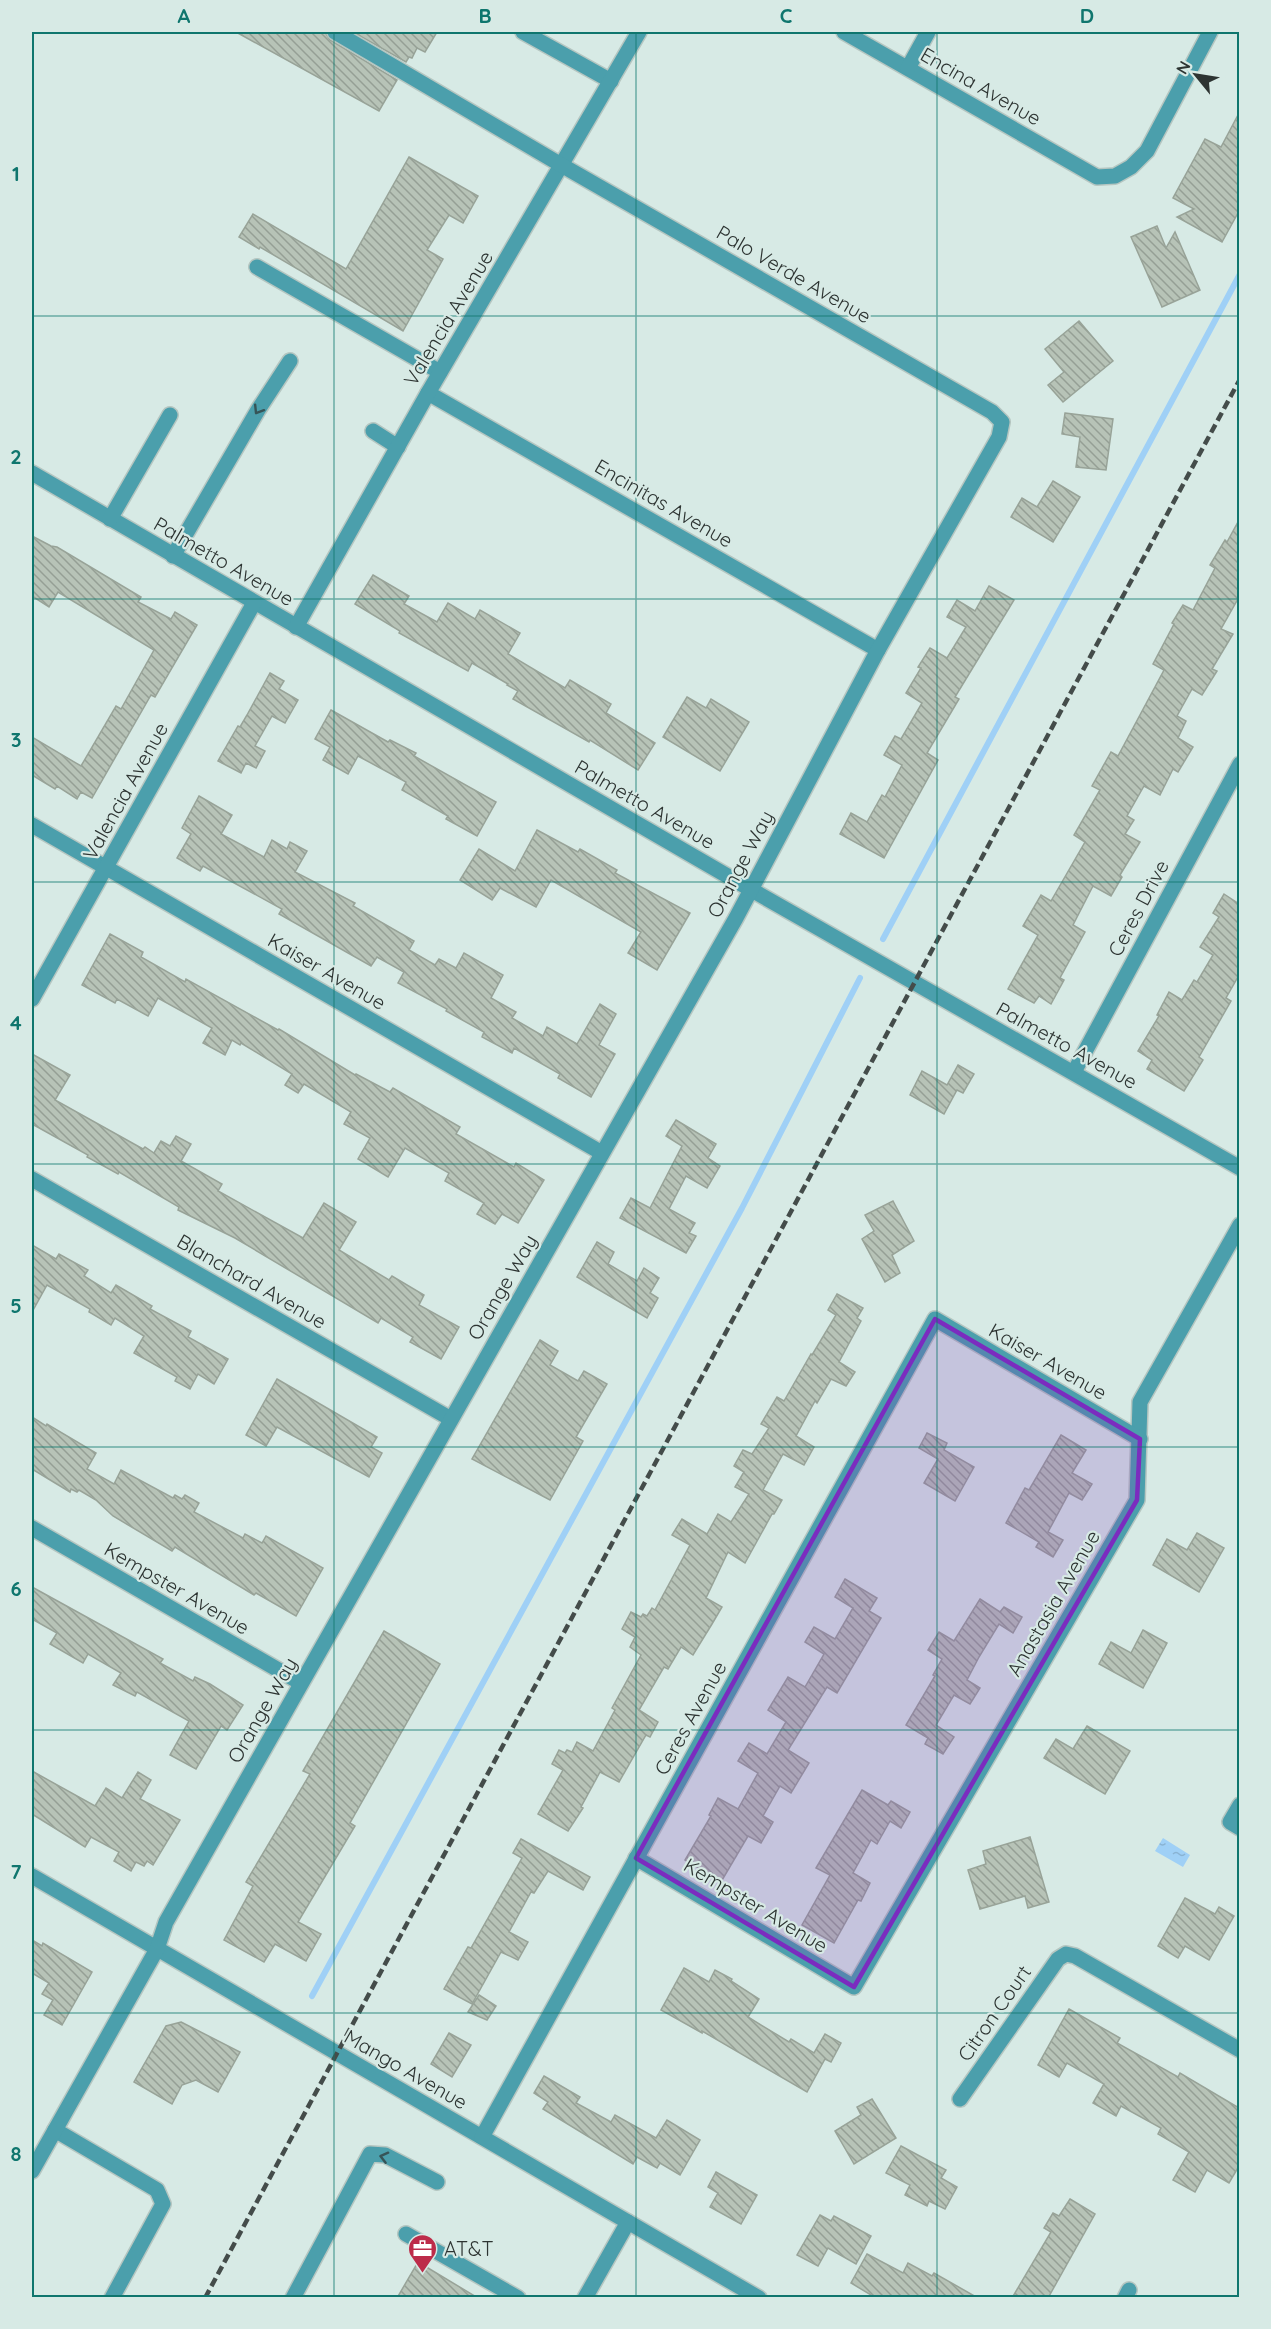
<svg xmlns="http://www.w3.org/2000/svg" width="1271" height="2329" font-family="Quicksand,sans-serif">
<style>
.water{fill:url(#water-ripples)}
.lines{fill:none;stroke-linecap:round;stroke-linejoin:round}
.stream{stroke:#9fd0f6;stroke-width:6}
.building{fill:url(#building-back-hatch);stroke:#98a398;stroke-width:1.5}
.minor-casing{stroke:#b5c6c1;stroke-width:18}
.minor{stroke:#4b9fac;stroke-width:15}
.rail{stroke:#444c4a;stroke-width:4.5;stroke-dasharray:9 4.5;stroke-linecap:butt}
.oneway{stroke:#365457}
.marked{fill:#7b2cbf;fill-opacity:0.2;stroke:#7b2cbf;stroke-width:4.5;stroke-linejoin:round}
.grid{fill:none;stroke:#0f766e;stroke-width:1.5;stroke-opacity:0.55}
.labels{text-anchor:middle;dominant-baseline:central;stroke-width:4.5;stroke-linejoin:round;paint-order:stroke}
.street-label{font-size:20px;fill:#2d3432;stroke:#d7eae5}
.poi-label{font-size:20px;fill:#2d3432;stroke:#d7eae5;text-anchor:start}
.neatline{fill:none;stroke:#0f766e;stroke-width:2}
.grid-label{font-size:20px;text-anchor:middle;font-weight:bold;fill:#0f766e}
</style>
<defs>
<pattern id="water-ripples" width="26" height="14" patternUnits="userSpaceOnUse" patternTransform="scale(1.5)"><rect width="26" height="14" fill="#9fd0f6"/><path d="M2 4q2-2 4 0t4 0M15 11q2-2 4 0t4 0" fill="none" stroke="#89b3d3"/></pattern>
<pattern id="building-back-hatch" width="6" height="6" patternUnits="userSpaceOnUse" patternTransform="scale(1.5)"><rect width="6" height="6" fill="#b7c3b7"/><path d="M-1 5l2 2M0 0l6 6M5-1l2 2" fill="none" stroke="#959f95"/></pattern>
</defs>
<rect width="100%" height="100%" fill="#d7eae5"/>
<polygon class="water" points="1163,1838 1190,1855 1183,1867 1155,1851"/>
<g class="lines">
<g class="stream">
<polyline points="883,939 1240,274"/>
<polyline points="312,1996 742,1208 860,978"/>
</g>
</g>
<g class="building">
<polygon points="236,32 325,32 330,40 397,80 379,111"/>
<polygon points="353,32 437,32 425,52 417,48 412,58 409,57 406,62"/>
<polygon points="1239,113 1239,211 1222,242 1177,217 1194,209 1173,198 1205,139 1221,147"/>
<polygon points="409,157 478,196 463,223 449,215 427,250 443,259 403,331 260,247 259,249 239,237 253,214 346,269"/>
<polygon points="1157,226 1166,248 1175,232 1200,290 1162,307 1131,237"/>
<polygon points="1079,321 1113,361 1063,402 1048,385 1064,372 1045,349"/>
<polygon points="1065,413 1113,419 1106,470 1076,467 1080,437 1062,434"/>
<polygon points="1053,481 1080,497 1053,542 1011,517 1022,498 1037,507"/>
<polygon points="1239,520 1239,597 1221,629 1233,634 1212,669 1217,671 1202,695 1192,689 1177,716 1186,721 1178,738 1193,747 1178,772 1173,769 1160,795 1144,786 1127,816 1134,820 1125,834 1140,842 1120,875 1122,877 1111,896 1093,886 1073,925 1085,932 1060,978 1064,980 1051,1004 1039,996 1034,1003 1008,989 1038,935 1023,926 1041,895 1051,901 1085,842 1074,835 1100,790 1092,786 1111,752 1118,756 1164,670 1153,664 1174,624 1172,623 1183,605 1193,610 1215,568 1210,565 1225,540 1227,542"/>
<polygon points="32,536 51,546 57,547 141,597 138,602 171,619 175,612 197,625 155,697 151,695 92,798 81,792 77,799 57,786 55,789 32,775 32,737 81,766 116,706 121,709 154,650 58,592 49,607 32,596"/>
<polygon points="373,575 409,596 404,604 437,622 448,603 475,619 480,610 520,633 508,654 565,688 570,680 611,704 606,713 655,743 638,770 590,740 589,742 513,699 518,691 507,685 508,684 472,663 468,671 399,633 400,631 355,604"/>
<polygon points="989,586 1014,600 955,697 959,699 927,753 938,760 884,858 840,834 851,813 867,822 882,795 885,797 902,765 884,755 895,736 901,739 922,703 906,693 921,668 918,667 930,648 947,658 966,627 947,617 957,600 975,611"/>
<polygon points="270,673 284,681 279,689 298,700 285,723 272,716 255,746 265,751 256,768 246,763 241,773 218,761 238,726 240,727 247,715"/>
<polygon points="687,697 706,708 711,699 749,722 720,771 663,737"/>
<polygon points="331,710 388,742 390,740 416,753 414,756 496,802 477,836 446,819 448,816 402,790 406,782 358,756 348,774 323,760 330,747 315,739"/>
<polygon points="199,796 232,815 221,834 264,857 272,840 287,849 290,842 307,851 295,872 355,903 353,906 414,941 409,950 435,965 439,959 456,968 464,953 503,975 491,998 516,1012 512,1018 543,1036 547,1027 577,1044 600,1004 616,1014 599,1045 615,1054 591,1097 558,1078 560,1074 514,1048 512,1053 482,1037 484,1032 446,1011 447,1009 398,983 404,972 377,957 371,966 279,914 282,909 203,866 200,871 177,858 191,834 182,828"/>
<polygon points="537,830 578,852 580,849 617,870 615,873 690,913 657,970 628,953 641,932 551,880 536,907 500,888 492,900 460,880 479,849 515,871"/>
<polygon points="1224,894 1239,904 1239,975 1226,998 1231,1001 1199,1057 1203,1060 1184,1091 1147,1069 1152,1060 1138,1051 1159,1016 1157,1015 1169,992 1182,1000 1194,980 1197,982 1213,955 1200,947 1219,917 1213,913"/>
<polygon points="110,934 143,952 141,957 185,982 186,979 278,1030 279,1029 355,1075 356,1074 390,1092 393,1088 460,1127 456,1134 514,1167 516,1163 544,1180 518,1223 502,1214 495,1224 477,1214 484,1203 445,1181 449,1173 405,1148 388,1177 358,1159 370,1138 344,1124 351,1112 304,1084 298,1093 285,1085 292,1074 241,1043 240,1045 232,1040 225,1055 203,1043 212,1028 158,998 148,1016 117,999 115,1003 82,985"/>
<polygon points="32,1054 70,1075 55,1100 143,1149 145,1147 154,1153 161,1141 170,1146 176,1136 191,1144 181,1161 222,1184 218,1191 303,1238 324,1203 356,1222 339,1250 389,1280 392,1276 424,1295 419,1305 459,1327 441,1359 410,1342 413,1337 381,1318 378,1323 235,1238 178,1210 179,1207 119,1172 118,1174 87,1157 88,1155 32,1124"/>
<polygon points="958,1065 974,1074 963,1093 957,1090 944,1114 910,1095 922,1071 947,1085"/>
<polygon points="676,1120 716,1144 708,1158 720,1166 707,1188 686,1176 669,1209 695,1223 689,1233 696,1236 686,1253 620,1218 631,1198 650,1208 682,1146 666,1136"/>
<polygon points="893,1201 914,1241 892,1255 900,1273 885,1282 862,1239 874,1231 865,1215"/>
<polygon points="597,1242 614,1252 608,1264 637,1281 644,1268 659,1278 650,1293 658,1298 647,1318 577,1277"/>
<polygon points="32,1245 56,1259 59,1254 88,1270 84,1276 111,1293 116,1285 152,1306 150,1309 191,1331 188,1337 228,1359 214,1384 198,1374 190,1389 175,1381 177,1377 134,1353 144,1336 115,1318 111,1325 89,1312 90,1309 47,1285 32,1312"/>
<polygon points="837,1294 863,1308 857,1318 861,1321 839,1362 855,1372 846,1386 831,1379 817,1403 815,1401 796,1436 814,1447 804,1465 783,1454 763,1490 782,1500 774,1514 772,1514 745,1563 728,1552 706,1598 722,1607 712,1624 693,1655 681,1647 668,1669 664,1667 639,1710 658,1722 650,1737 646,1735 619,1782 600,1772 581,1807 583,1808 568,1831 538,1814 563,1770 552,1764 559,1750 565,1753 567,1750 572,1752 577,1742 593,1751 615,1710 612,1708 641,1655 630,1647 635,1637 622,1629 631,1612 641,1617 643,1614 647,1616 652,1608 655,1610 690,1545 672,1535 682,1519 707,1534 718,1514 731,1522 749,1494 735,1487 744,1472 734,1466 743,1450 752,1454 769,1428 761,1424 777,1397 784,1401 811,1354 812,1355 836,1315 828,1310"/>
<polygon points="540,1340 558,1351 550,1365 578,1381 584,1371 607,1384 576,1437 583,1441 550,1500 472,1459"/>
<polygon points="277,1379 377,1437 371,1447 382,1453 369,1477 277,1427 266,1446 246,1435"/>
<polygon points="32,1417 46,1426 47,1424 96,1453 87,1469 114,1484 121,1470 173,1498 175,1495 182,1499 185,1495 199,1503 194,1512 243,1538 245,1534 262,1543 266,1536 323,1568 296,1616 256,1593 254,1595 175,1547 172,1551 113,1516 96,1500 79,1490 77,1492 71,1489 70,1492 32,1469"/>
<polygon points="927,1433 947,1443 944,1450 974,1467 955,1501 924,1483 938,1459 919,1448"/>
<polygon points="1061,1435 1086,1450 1072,1473 1092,1484 1082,1500 1069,1493 1048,1532 1063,1540 1053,1557 1036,1547 1039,1542 1006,1523 1025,1488 1029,1490"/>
<polygon points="1197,1533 1224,1548 1199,1592 1153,1565 1167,1539 1187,1550"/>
<polygon points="845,1579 877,1598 869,1611 881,1618 837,1693 827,1687 788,1750 809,1763 791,1793 780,1786 763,1816 773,1822 761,1843 748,1836 721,1882 685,1860 711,1816 709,1815 718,1798 738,1809 758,1773 738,1761 749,1743 767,1754 786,1722 768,1710 788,1677 805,1687 824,1654 805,1642 814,1627 835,1639 853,1608 835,1597"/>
<polygon points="32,1587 163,1659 160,1663 193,1681 195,1677 210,1684 243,1705 227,1730 221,1726 196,1769 170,1755 189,1721 137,1692 135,1696 113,1685 121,1673 88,1654 83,1663 50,1644 57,1633 32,1619"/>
<polygon points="980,1599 1000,1612 1004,1607 1022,1617 1013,1633 999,1624 979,1657 967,1680 980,1688 970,1704 954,1695 936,1725 954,1737 943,1754 925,1744 928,1738 906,1725 935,1676 933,1675 942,1659 928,1650 939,1632 954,1641"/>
<polygon points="1143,1630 1167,1643 1143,1688 1099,1664 1111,1642 1131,1653"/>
<polygon points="384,1631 440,1664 350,1823 355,1826 298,1922 321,1934 306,1961 275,1944 264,1962 224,1940 253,1886 246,1882 310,1774 303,1771"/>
<polygon points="1087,1726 1130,1751 1105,1794 1044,1758 1056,1739 1073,1749"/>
<polygon points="32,1771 95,1806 106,1788 122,1798 138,1772 151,1780 140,1799 180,1820 153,1865 147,1861 144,1866 136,1862 131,1871 114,1861 119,1852 91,1837 85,1847 32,1814"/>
<polygon points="862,1790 888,1805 891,1801 910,1812 901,1828 890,1821 877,1844 871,1840 853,1873 870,1883 861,1901 858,1900 834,1943 802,1925 830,1875 816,1868"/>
<polygon points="1030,1837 1049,1902 1028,1908 1025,1896 980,1909 968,1870 986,1864 983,1851"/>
<polygon points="521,1839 590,1877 583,1890 548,1871 534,1893 531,1892 509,1932 528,1942 518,1960 501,1952 472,2004 444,1989 468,1947 471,1948 522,1858 513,1853"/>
<polygon points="1185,1898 1215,1914 1219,1907 1234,1916 1209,1960 1185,1946 1178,1958 1158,1946"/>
<polygon points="32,1940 42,1946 43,1943 92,1972 62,2025 44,2015 53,2000 42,1994 49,1983 32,1973"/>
<polygon points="684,1968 709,1982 715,1970 732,1979 731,1981 759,1999 748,2017 789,2042 791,2039 814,2053 825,2034 841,2043 831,2062 825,2059 807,2092 702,2031 702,2033 661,2010"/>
<polygon points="479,1995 496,2006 487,2020 468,2012"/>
<polygon points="1069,2009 1120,2038 1117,2043 1178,2077 1180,2073 1239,2108 1239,2166 1229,2183 1207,2170 1195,2192 1173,2180 1189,2152 1158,2134 1161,2128 1121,2106 1116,2116 1093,2103 1104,2084 1067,2063 1059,2077 1038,2065"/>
<polygon points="181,2022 240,2052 218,2092 196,2080 182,2085 172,2104 134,2082 166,2026"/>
<polygon points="449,2033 471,2045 452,2077 431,2064"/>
<polygon points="544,2076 580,2097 576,2103 611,2122 615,2115 656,2138 667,2120 700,2140 680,2175 660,2163 657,2168 637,2157 633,2164 543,2109 548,2102 534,2093"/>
<polygon points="872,2099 896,2138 854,2164 835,2131 861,2115 857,2107"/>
<polygon points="901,2146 946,2170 941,2178 957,2187 945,2209 929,2201 927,2206 905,2195 910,2185 886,2173"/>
<polygon points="716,2172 757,2195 741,2224 710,2207 718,2193 708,2187"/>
<polygon points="1070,2199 1095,2214 1048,2298 1012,2298 1051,2232 1044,2228 1053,2213 1059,2216"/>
<polygon points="820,2215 831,2221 834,2216 871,2236 856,2264 828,2248 818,2266 797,2255"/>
<polygon points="867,2254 903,2273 908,2263 932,2276 934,2273 978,2298 876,2298 851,2283"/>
<polygon points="418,2262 478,2298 397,2298"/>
</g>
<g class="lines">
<defs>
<g id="minor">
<polyline points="523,32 611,81"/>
<polyline points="844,32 1097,177 1115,176 1131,167 1147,151 1210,32"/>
<polyline points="908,68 928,32"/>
<polyline points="257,267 440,372"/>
<polyline points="428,393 878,650"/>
<polyline points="373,431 398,447"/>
<polyline points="32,473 750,889 1240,1168"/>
<polyline points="110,519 170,415"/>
<polyline points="173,556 258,410 290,361"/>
<polyline points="296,627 428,393 639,32"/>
<polyline points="32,825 602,1153"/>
<polyline points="32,999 254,603"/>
<polyline points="1074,1072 1240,764"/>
<polyline points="32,1179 451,1419"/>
<polyline points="32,1528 301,1683"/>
<polyline points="1240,1805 1230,1822 1240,1828"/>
<polyline points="636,1858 854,1987 1137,1500 1140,1402 1240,1225"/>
<polyline points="32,1876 759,2298"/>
<polyline points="960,2099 1058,1959 1066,1954 1075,1956 1240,2050"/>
<polyline points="55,2130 157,2190 163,2204 112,2298"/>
<polyline points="482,2137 935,1319 1140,1439"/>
<polyline points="32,2171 157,1949 166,1922 736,918 878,650 999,437 1002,422 992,412 563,166 335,32"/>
<polyline points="406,2234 518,2298"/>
<polyline points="293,2298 370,2154 385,2155 437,2182"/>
<polyline points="585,2298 628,2222"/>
<polyline points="1125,2298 1129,2290"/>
</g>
</defs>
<use href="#minor" class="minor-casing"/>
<use href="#minor" class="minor"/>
<polyline class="rail" points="205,2298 1240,379"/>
</g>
<defs><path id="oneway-chevron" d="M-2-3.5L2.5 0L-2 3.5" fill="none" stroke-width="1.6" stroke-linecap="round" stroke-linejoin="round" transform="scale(1.5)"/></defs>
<g class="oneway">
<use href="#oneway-chevron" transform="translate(258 410) rotate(122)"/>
<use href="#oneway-chevron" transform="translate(384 2157) rotate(-166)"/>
</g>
<path class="marked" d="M 935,1319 L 1140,1439 L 1137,1500 L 854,1987 L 636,1858 Z"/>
<path class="grid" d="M 334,32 L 334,2298M 636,32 L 636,2298M 937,32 L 937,2298M 32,316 L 1240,316M 32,599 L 1240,599M 32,882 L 1240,882M 32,1164 L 1240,1164M 32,1447 L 1240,1447M 32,1730 L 1240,1730M 32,2013 L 1240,2013"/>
<defs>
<symbol id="office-pin" viewBox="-11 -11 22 30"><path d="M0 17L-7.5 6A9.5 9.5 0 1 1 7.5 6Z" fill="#bd2c4a" stroke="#d7eae5"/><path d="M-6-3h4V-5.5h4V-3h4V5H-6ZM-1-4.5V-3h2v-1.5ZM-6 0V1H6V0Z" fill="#fff"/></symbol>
</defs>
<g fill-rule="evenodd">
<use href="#office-pin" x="406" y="2232" width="33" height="45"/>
</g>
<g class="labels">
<g class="street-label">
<text transform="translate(981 86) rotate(30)">Encina Avenue</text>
<text transform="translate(794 274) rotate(30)">Palo Verde Avenue</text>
<text transform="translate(448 318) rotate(-59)">Valencia Avenue</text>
<text transform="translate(664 503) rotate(30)">Encinitas Avenue</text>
<text transform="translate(224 561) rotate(30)">Palmetto Avenue</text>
<text transform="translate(125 791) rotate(-61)">Valencia Avenue</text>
<text transform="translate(645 804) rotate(30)">Palmetto Avenue</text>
<text transform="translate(740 864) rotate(-62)">Orange Way</text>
<text transform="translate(1138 908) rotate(-62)">Ceres Drive</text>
<text transform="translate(327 971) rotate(30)">Kaiser Avenue</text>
<text transform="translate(1067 1045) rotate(29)">Palmetto Avenue</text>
<text transform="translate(252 1281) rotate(30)">Blanchard Avenue</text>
<text transform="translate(502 1287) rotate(-60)">Orange Way</text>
<text transform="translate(1048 1361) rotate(30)">Kaiser Avenue</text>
<text transform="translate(177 1588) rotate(30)">Kempster Avenue</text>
<text transform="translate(1053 1603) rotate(-60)">Anastasia Avenue</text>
<text transform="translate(262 1710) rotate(-60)">Orange Way</text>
<text transform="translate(690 1718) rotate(-61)">Ceres Avenue</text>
<text transform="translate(756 1905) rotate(31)">Kempster Avenue</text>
<text transform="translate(994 2013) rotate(-55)">Citron Court</text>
<text transform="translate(406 2069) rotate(30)">Mango Avenue</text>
</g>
<g class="poi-label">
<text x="444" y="2248">AT&amp;T</text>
</g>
</g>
<rect width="1271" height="2329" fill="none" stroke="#d7eae5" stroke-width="66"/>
<g transform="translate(1196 75) rotate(300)" stroke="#d7eae5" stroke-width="4.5" paint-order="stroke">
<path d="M0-4.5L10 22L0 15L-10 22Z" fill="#2d3432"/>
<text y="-9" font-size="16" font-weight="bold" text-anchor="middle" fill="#2d3432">N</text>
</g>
<rect x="33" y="33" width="1205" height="2263" class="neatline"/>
<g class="grid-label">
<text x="184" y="23">A</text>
<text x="485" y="23">B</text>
<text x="786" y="23">C</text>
<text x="1087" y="23">D</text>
<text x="16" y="181">1</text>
<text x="16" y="464">2</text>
<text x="16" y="747">3</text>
<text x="16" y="1030">4</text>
<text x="16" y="1313">5</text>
<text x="16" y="1596">6</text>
<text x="16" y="1879">7</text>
<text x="16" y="2161">8</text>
</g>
</svg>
